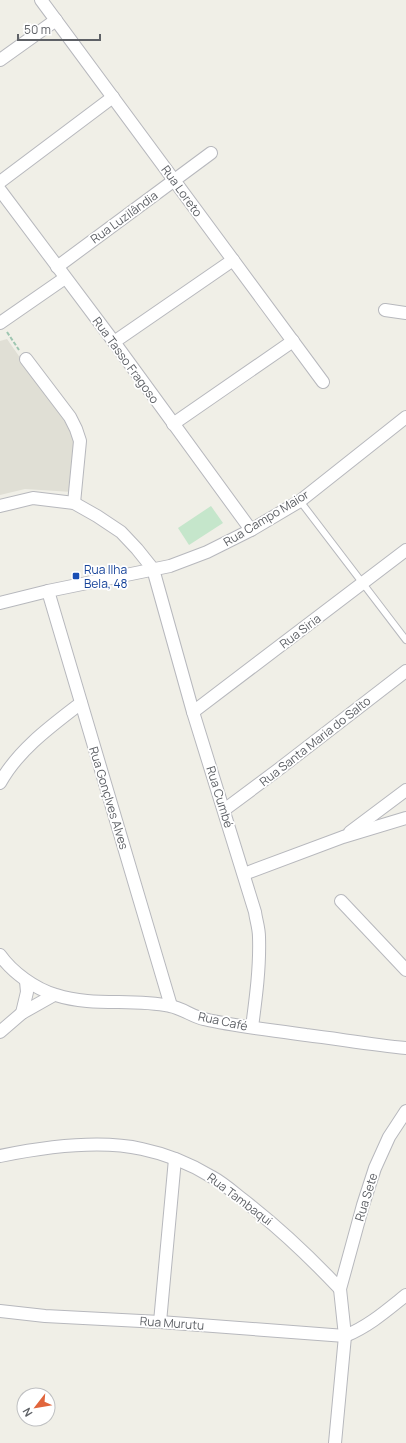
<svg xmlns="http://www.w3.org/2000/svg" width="406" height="1443" font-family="Manrope,sans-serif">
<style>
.education{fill:#e0dfd5}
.green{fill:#c5e6cb}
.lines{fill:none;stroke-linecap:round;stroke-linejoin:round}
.lane-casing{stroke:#b7b8bd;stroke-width:8}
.street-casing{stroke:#b7b8bd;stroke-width:14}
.path{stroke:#9ec6b1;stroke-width:2;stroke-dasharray:4 2;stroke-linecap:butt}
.lane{stroke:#fff;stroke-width:6}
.street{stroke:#fff;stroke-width:12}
.transit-dot{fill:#1a4fb4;stroke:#fff;stroke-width:1.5}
.labels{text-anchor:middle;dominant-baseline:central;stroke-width:3.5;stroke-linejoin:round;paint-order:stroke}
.street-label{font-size:12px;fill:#5e6166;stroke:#fff}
.transit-label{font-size:12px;fill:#164399;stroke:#fff;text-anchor:start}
</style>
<rect width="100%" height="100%" fill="#f0efe7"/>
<polygon class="education" points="7,339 79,442 72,492 25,489 0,495 0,341"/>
<polygon class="green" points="211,506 223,523 189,545 178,528"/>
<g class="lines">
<defs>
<polyline id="lane" points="300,501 406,640"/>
<g id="street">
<polyline points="41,0 323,382"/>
<polyline points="0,60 56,20"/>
<polyline points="0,182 113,97"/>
<polyline points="0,190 114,342 251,530"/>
<polyline points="57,267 211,153"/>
<polyline points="385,310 406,313"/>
<polyline points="0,323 65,278"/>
<polyline points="114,342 233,260"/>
<polyline points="26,359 70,417 76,429 80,441 74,503"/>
<polyline points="173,424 293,341"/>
<path d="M 0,506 L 33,498 L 74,503 L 97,516 L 121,532 L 137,549 L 153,569 L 193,712 L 255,912 C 256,920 259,928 259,937 C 260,967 256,997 252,1027"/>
<polyline points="48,591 171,1006"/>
<polyline points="0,603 48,591 170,566 207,552 251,530 300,501 406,417"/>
<polyline points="193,712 406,550"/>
<path d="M 0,783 C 18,750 51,726 81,703"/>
<polyline points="224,810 279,769 406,671"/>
<polyline points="350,832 406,790"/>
<polyline points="244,874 343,837 406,818"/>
<polyline points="341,901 406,970"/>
<path d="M 0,955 C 12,972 35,989 56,995 C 93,1007 132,998 170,1006 C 182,1008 193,1017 204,1019 C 237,1027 273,1030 306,1035 C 339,1039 373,1045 406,1048"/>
<polyline points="22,1013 27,992 26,981"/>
<polyline points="0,1032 22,1013 54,995"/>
<path d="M 0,1156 C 44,1147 98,1139 142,1149 C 166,1154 191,1164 212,1177 C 223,1183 232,1191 242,1199 C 277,1226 309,1256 340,1289"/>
<path d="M 0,1311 L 45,1316 L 160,1322 L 345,1336 C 369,1326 386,1311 406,1295"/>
<polyline points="160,1322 175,1159"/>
<polyline points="335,1443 345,1336 340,1289 363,1205 375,1168 389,1137 406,1111"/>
</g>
</defs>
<use href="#lane" class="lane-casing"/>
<use href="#street" class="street-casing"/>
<polyline class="path" points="7,332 19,350"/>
<use href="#lane" class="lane"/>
<use href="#street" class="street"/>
</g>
<rect class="transit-dot" x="72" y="572" width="8" height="8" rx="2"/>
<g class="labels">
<g class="street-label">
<text transform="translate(182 191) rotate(54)">Rua Loreto</text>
<text transform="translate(124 217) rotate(-36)">Rua Luzilândia</text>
<text transform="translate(126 360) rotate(54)">Rua Tasso Fragoso</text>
<text transform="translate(266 518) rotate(-31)">Rua Campo Maior</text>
<text transform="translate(300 631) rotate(-37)">Rua Siria</text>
<text transform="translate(315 741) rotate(-38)">Rua Santa Maria do Salto</text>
<text transform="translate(220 797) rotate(73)">Rua Cumbé</text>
<text transform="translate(109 798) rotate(73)">Rua Gonçlves Alves</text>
<text transform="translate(223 1021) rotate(12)">Rua Café</text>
<text transform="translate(366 1197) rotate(-73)">Rua Sete</text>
<text transform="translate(240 1199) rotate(37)">Rua Tambaqui</text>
<text transform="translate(172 1323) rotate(4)">Rua Murutu</text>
</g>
<g class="transit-label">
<text x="84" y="569">Rua Ilha<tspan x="84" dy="14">Bela, 48</tspan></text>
</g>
</g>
<g transform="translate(36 1407) rotate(239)"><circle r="19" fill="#ffffff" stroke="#bfc0c2"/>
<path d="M0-3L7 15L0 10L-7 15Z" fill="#e1653c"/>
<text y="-6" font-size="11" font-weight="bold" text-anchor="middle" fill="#5e6166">N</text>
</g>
<path d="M18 34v6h82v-6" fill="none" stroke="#5e6166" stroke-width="2"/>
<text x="24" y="34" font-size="12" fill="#5e6166" stroke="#ffffff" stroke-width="3" paint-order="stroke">50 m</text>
</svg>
